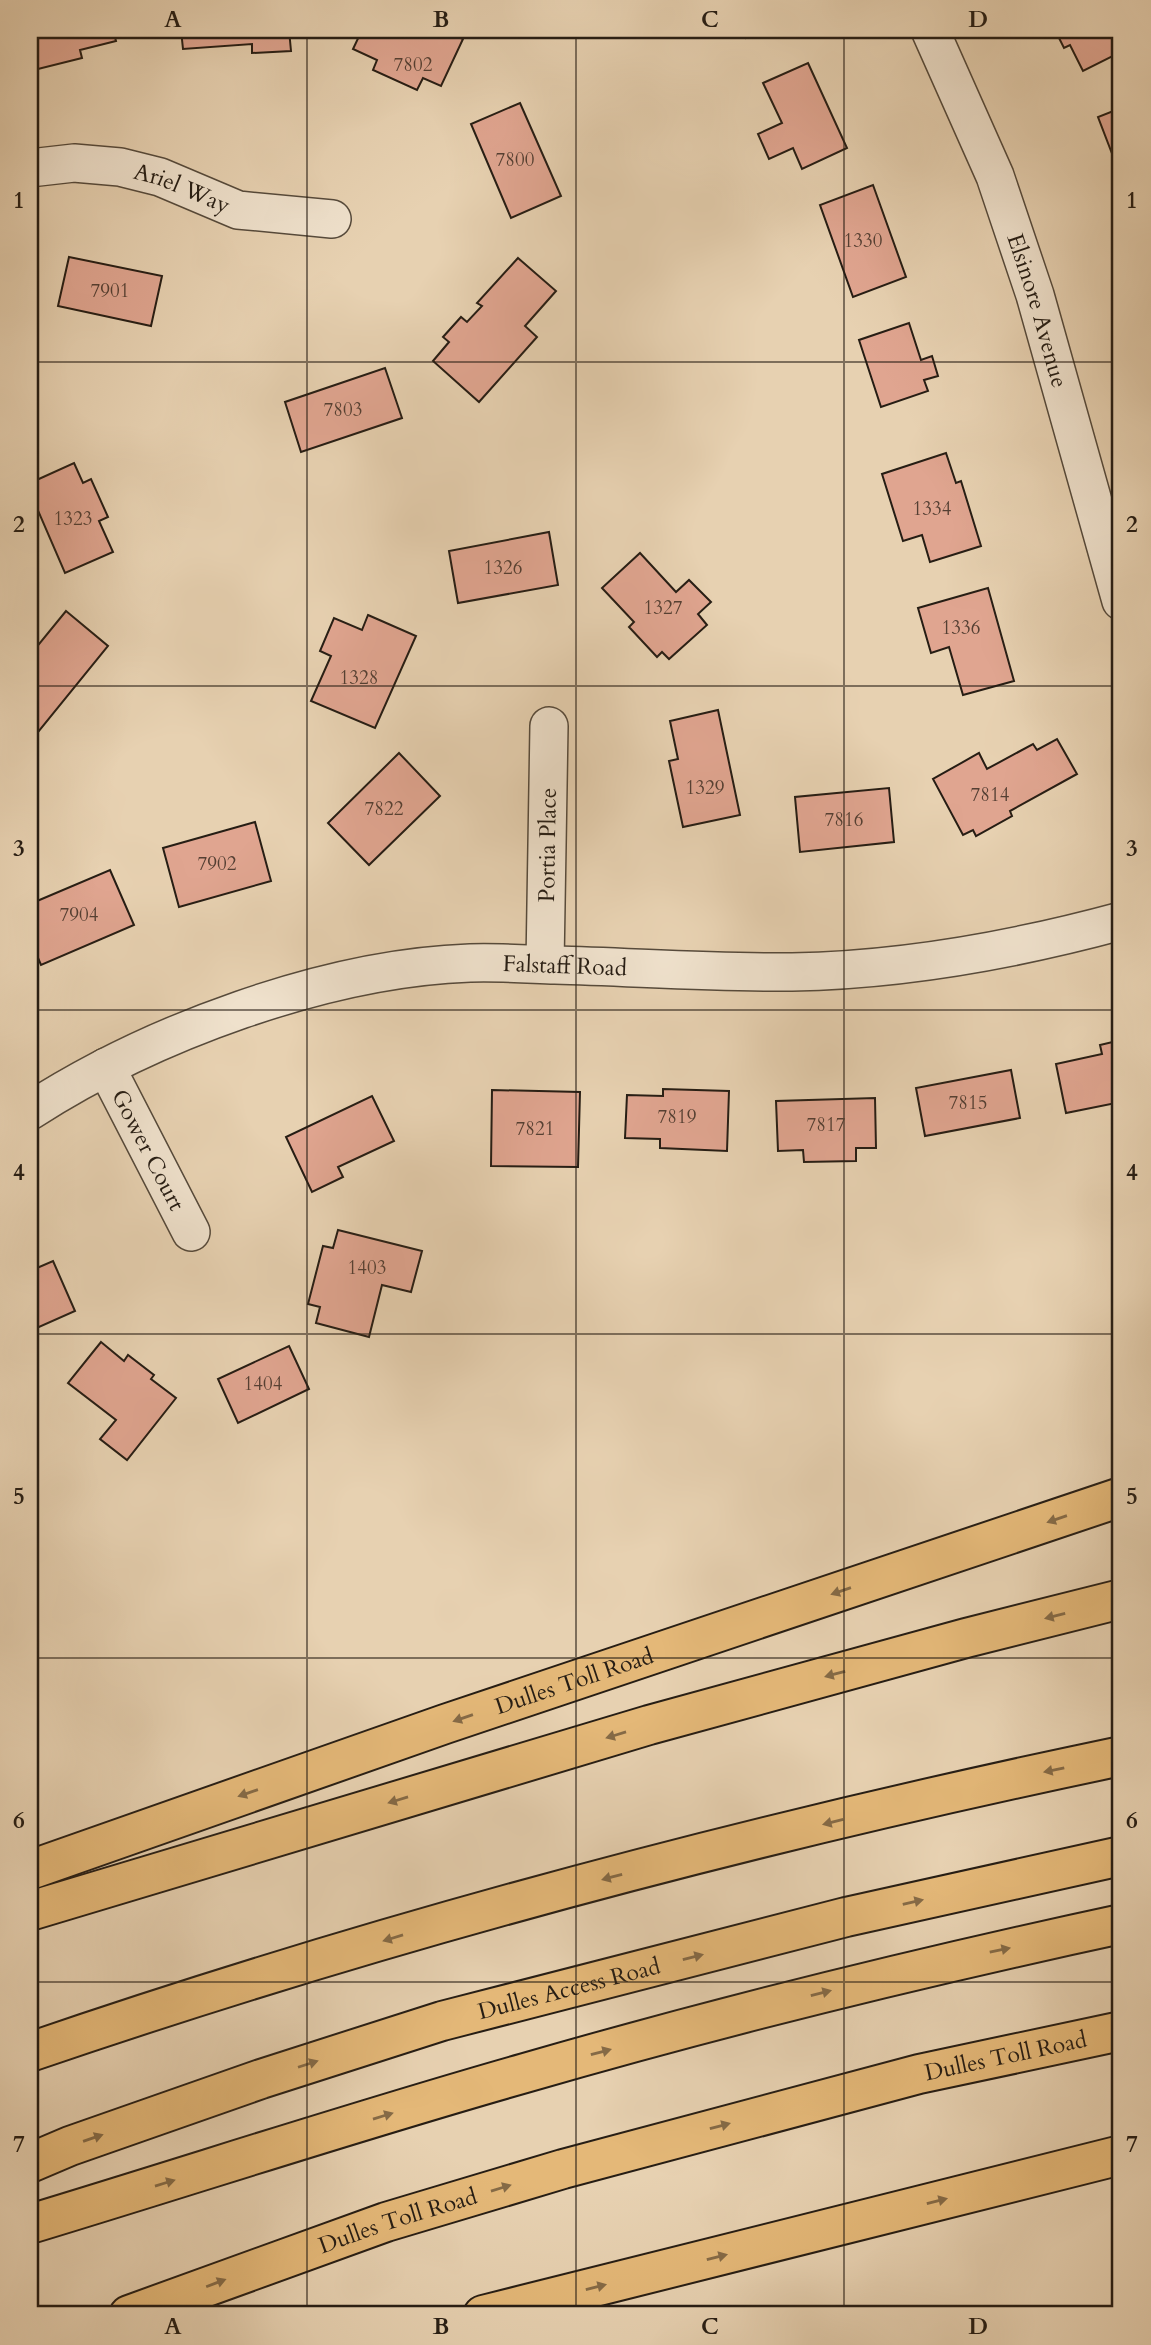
<svg xmlns="http://www.w3.org/2000/svg" width="1151" height="2345" font-family="Cardo,serif">
<style>
.building{fill:#e0a590;stroke:#261d14;stroke-width:2}
.lines{fill:none;stroke-linecap:round;stroke-linejoin:round}
.minor-casing{stroke:#564a3b;stroke-width:40}
.highway-casing{stroke:#261d14;stroke-width:42}
.minor{stroke:#efe1cc;stroke-width:37}
.highway{stroke:#e4b878;stroke-width:38}
.oneway{fill:#856a46}
.grid{fill:none;stroke:#261d14;stroke-width:2;stroke-opacity:0.55}
.labels{text-anchor:middle;dominant-baseline:central;stroke-width:5;stroke-linejoin:round;paint-order:stroke}
.number-label{font-size:19px;fill:#543f33}
.street-label{font-size:23px;fill:#261d14;stroke:#efe1cc}
.neatline{fill:none;stroke:#261d14;stroke-width:2.5}
.grid-label{font-size:23px;text-anchor:middle;font-weight:bold;fill:#261d14}
</style>
<rect width="100%" height="100%" fill="#e7d1b1"/>
<filter id="stains"><feTurbulence type="fractalNoise" baseFrequency=".00286" numOctaves="4"/><feColorMatrix values="0 0 0 0 .2 0 0 0 0 .09 0 0 0 0 .02 0 0 0 .5 -.17"/></filter>
<radialGradient id="worn" r=".72"><stop offset=".6" stop-color="#630" stop-opacity="0"/><stop offset="1" stop-color="#630" stop-opacity=".3"/></radialGradient>
<g class="building">
<polygon points="30,30 113,30 116,41 80,50 82,58 30,71"/>
<polygon points="181,30 289,30 291,51 252,53 252,44 183,49"/>
<polygon points="362,30 443,30 463,39 441,86 423,78 417,90 373,70 377,60 353,49"/>
<polygon points="742,30 764,30 746,38"/>
<polygon points="1055,30 1115,30 1121,43 1121,52 1083,71 1070,45 1064,48"/>
<polygon points="808,63 847,148 802,169 793,148 769,159 758,134 782,123 763,83"/>
<polygon points="520,103 561,196 511,218 471,124"/>
<polygon points="1121,108 1121,177 1098,117"/>
<polygon points="873,185 906,277 853,297 820,205"/>
<polygon points="69,257 162,276 151,326 58,306"/>
<polygon points="518,258 556,291 525,326 537,337 479,402 433,361 449,342 443,337 461,317 467,322 482,306 477,303"/>
<polygon points="909,323 921,360 932,356 938,376 924,380 928,391 881,407 859,340"/>
<polygon points="385,368 402,418 301,452 285,402"/>
<polygon points="946,453 956,483 961,481 981,546 930,562 922,535 903,541 882,474"/>
<polygon points="74,463 83,483 91,479 108,517 99,521 113,552 65,573 30,492 30,483"/>
<polygon points="549,532 558,585 458,603 449,551"/>
<polygon points="640,553 676,592 689,580 711,602 698,614 707,625 669,659 662,652 657,657 629,627 634,622 602,588"/>
<polygon points="988,588 1014,681 963,695 949,647 931,653 918,608"/>
<polygon points="66,611 108,646 30,742 30,655"/>
<polygon points="368,615 416,636 375,728 311,701 331,656 320,651 334,618 362,630"/>
<polygon points="718,710 740,815 683,827 669,761 678,759 670,721"/>
<polygon points="1057,739 1077,774 1010,811 1012,816 976,836 973,830 963,835 933,779 979,753 987,769 1033,744 1037,750"/>
<polygon points="399,753 440,796 369,865 328,823"/>
<polygon points="889,788 894,842 800,852 795,797"/>
<polygon points="255,822 271,881 179,907 163,848"/>
<polygon points="110,870 134,925 41,965 30,939 30,904"/>
<polygon points="1121,1040 1121,1102 1066,1113 1056,1064 1102,1054 1100,1045"/>
<polygon points="1011,1070 1020,1118 925,1136 916,1088"/>
<polygon points="663,1089 729,1091 727,1151 660,1148 660,1139 625,1138 627,1095 663,1096"/>
<polygon points="492,1090 580,1092 578,1167 491,1166"/>
<polygon points="372,1096 394,1141 338,1167 343,1177 312,1192 286,1137"/>
<polygon points="875,1098 876,1148 856,1148 856,1161 804,1162 803,1150 778,1151 776,1101"/>
<polygon points="338,1230 422,1251 411,1292 382,1285 369,1337 316,1323 320,1307 308,1304 323,1246 333,1248"/>
<polygon points="53,1261 75,1311 30,1331 30,1271"/>
<polygon points="101,1342 124,1361 128,1355 154,1375 151,1379 176,1398 127,1460 100,1439 116,1420 68,1383"/>
<polygon points="289,1346 309,1389 238,1423 218,1379"/>
</g>
<g class="lines">
<defs>
<g id="minor">
<path id="s1" d="M 930,30 L 995,176 L 1035,295 L 1121,601"/>
<path id="s2" d="M 30,168 L 74,163 L 120,167 L 160,177 L 238,210 L 332,219"/>
<path id="s3" d="M 545,964 L 549,726"/>
<path id="s4" d="M 106,1067 L 191,1232"/>
<path id="s5" d="M 30,1111 C 151,1033 326,968 470,963 C 498,962 527,964 555,965 C 634,967 714,973 792,972 C 904,970 1014,950 1121,921"/>
</g>
<g id="highway">
<path id="s6" d="M 30,1870 L 445,1724 L 1121,1497"/>
<polyline points="30,1911 649,1725 966,1638 1121,1599"/>
<path d="M 30,2052 C 386,1930 753,1833 1121,1756"/>
<path id="s7" d="M 30,2163 L 70,2146 L 261,2079 L 442,2021 L 846,1917 L 1121,1856"/>
<path d="M 30,2224 C 195,2174 359,2120 525,2073 C 722,2016 921,1967 1121,1924"/>
<path id="s8" d="M 129,2315 L 386,2222 L 563,2169 L 919,2074 L 1121,2031"/>
<polyline points="483,2315 1121,2155"/>
</g>
</defs>
<use href="#minor" class="minor-casing"/>
<use href="#highway" class="highway-casing"/>
<use href="#minor" class="minor"/>
<use href="#highway" class="highway"/>
</g>
<defs><path id="oneway-solid" d="M-6-.8H1V-3.2L6.5 0L1 3.2V.8H-6Z" transform="scale(1.75)"/></defs>
<g class="oneway">
<use href="#oneway-solid" transform="translate(1057 1519) rotate(161)"/>
<use href="#oneway-solid" transform="translate(841 1591) rotate(161)"/>
<use href="#oneway-solid" transform="translate(1055 1616) rotate(166)"/>
<use href="#oneway-solid" transform="translate(835 1674) rotate(165)"/>
<use href="#oneway-solid" transform="translate(463 1718) rotate(161)"/>
<use href="#oneway-solid" transform="translate(616 1735) rotate(163)"/>
<use href="#oneway-solid" transform="translate(1054 1770) rotate(168)"/>
<use href="#oneway-solid" transform="translate(248 1793) rotate(161)"/>
<use href="#oneway-solid" transform="translate(398 1800) rotate(163)"/>
<use href="#oneway-solid" transform="translate(833 1822) rotate(166)"/>
<use href="#oneway-solid" transform="translate(612 1877) rotate(165)"/>
<use href="#oneway-solid" transform="translate(913 1902) rotate(-13)"/>
<use href="#oneway-solid" transform="translate(393 1938) rotate(163)"/>
<use href="#oneway-solid" transform="translate(1000 1950) rotate(-12)"/>
<use href="#oneway-solid" transform="translate(693 1957) rotate(-14)"/>
<use href="#oneway-solid" transform="translate(821 1993) rotate(-14)"/>
<use href="#oneway-solid" transform="translate(601 2052) rotate(-15)"/>
<use href="#oneway-solid" transform="translate(308 2064) rotate(-18)"/>
<use href="#oneway-solid" transform="translate(383 2116) rotate(-17)"/>
<use href="#oneway-solid" transform="translate(720 2126) rotate(-15)"/>
<use href="#oneway-solid" transform="translate(93 2138) rotate(-19)"/>
<use href="#oneway-solid" transform="translate(165 2183) rotate(-17)"/>
<use href="#oneway-solid" transform="translate(501 2188) rotate(-17)"/>
<use href="#oneway-solid" transform="translate(937 2201) rotate(-14)"/>
<use href="#oneway-solid" transform="translate(717 2257) rotate(-14)"/>
<use href="#oneway-solid" transform="translate(216 2283) rotate(-21)"/>
<use href="#oneway-solid" transform="translate(596 2287) rotate(-14)"/>
</g>
<path class="grid" d="M 307,30 L 307,2315M 576,30 L 576,2315M 844,30 L 844,2315M 30,362 L 1121,362M 30,686 L 1121,686M 30,1010 L 1121,1010M 30,1334 L 1121,1334M 30,1658 L 1121,1658M 30,1982 L 1121,1982"/>
<g class="labels">
<g class="number-label">
<text x="413" y="65">7802</text>
<text x="515" y="160">7800</text>
<text x="863" y="241">1330</text>
<text x="110" y="291">7901</text>
<text x="343" y="410">7803</text>
<text x="932" y="509">1334</text>
<text x="73" y="519">1323</text>
<text x="503" y="568">1326</text>
<text x="663" y="608">1327</text>
<text x="961" y="628">1336</text>
<text x="359" y="678">1328</text>
<text x="705" y="788">1329</text>
<text x="990" y="795">7814</text>
<text x="384" y="809">7822</text>
<text x="844" y="820">7816</text>
<text x="217" y="864">7902</text>
<text x="79" y="915">7904</text>
<text x="968" y="1103">7815</text>
<text x="677" y="1117">7819</text>
<text x="826" y="1125">7817</text>
<text x="535" y="1129">7821</text>
<text x="367" y="1268">1403</text>
<text x="263" y="1384">1404</text>
</g>
<g class="street-label">
<text stroke="none"><textPath href="#s2" startOffset="156">Ariel Way</textPath></text>
<text stroke="none"><textPath href="#s1" startOffset="301">Elsinore Avenue</textPath></text>
<text stroke="none"><textPath href="#s3" startOffset="119">Portia Place</textPath></text>
<text stroke="none"><textPath href="#s5" startOffset="564">Falstaff Road</textPath></text>
<text stroke="none"><textPath href="#s4" startOffset="93">Gower Court</textPath></text>
<text stroke="none"><textPath href="#s6" startOffset="576">Dulles Toll Road</textPath></text>
<text stroke="none"><textPath href="#s7" startOffset="567">Dulles Access Road</textPath></text>
<text stroke="none"><textPath href="#s8" startOffset="915">Dulles Toll Road</textPath></text>
<text stroke="none"><textPath href="#s8" startOffset="285">Dulles Toll Road</textPath></text>
</g>
</g>
<rect width="1151" height="2345" fill="none" stroke="#e7d1b1" stroke-width="77"/>
<rect x="38" y="38" width="1074" height="2268" class="neatline"/>
<g class="grid-label">
<text x="173" y="27">A</text>
<text x="441" y="27">B</text>
<text x="710" y="27">C</text>
<text x="978" y="27">D</text>
<text x="19" y="208">1</text>
<text x="1132" y="208">1</text>
<text x="19" y="532">2</text>
<text x="1132" y="532">2</text>
<text x="19" y="856">3</text>
<text x="1132" y="856">3</text>
<text x="19" y="1180">4</text>
<text x="1132" y="1180">4</text>
<text x="19" y="1504">5</text>
<text x="1132" y="1504">5</text>
<text x="19" y="1828">6</text>
<text x="1132" y="1828">6</text>
<text x="19" y="2152">7</text>
<text x="1132" y="2152">7</text>
<text x="173" y="2334">A</text>
<text x="441" y="2334">B</text>
<text x="710" y="2334">C</text>
<text x="978" y="2334">D</text>
</g>
<rect width="100%" height="100%" filter="url(#stains)"/>
<rect width="100%" height="100%" fill="url(#worn)"/>
</svg>
